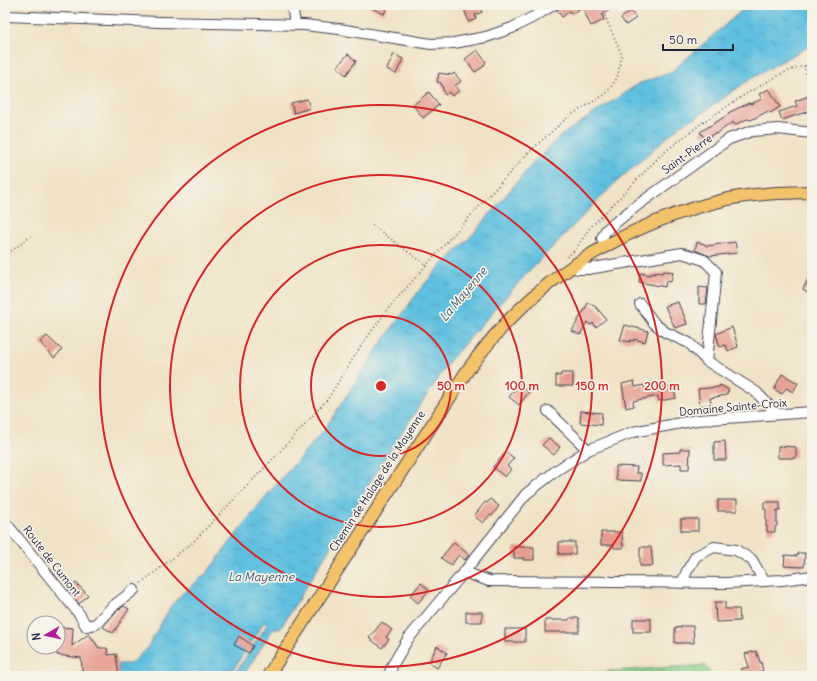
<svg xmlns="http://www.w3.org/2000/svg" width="817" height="681" font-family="Delius,sans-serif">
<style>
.grass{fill:url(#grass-tufts);stroke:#527662}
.water{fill:url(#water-ripples);stroke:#42718d;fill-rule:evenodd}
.building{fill:#e79d92}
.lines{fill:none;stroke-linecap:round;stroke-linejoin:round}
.minor-casing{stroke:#413f50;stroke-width:12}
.major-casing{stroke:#413f50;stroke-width:14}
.path{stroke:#413f50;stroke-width:1.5;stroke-dasharray:1 3;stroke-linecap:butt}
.minor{stroke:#fff;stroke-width:10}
.major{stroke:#f3c26a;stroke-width:12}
.ring{fill:none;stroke:#d62828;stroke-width:2}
.labels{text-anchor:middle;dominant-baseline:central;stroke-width:3.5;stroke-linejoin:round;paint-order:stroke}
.street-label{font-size:11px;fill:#22223b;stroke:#f7f3e8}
.water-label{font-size:12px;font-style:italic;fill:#385974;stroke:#f7f3e8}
.centre{fill:#d62828;stroke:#f7f3e8;stroke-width:2}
.ring-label{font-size:12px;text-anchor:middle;font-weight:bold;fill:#d62828;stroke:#f7f3e8;stroke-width:3.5;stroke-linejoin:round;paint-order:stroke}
</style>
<defs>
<pattern id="grass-tufts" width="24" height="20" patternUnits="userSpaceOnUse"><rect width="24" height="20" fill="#81cb88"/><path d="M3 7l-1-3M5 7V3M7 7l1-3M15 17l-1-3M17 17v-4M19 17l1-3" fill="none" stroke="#6fae76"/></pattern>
<pattern id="water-ripples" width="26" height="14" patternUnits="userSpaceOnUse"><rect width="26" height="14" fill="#61c0df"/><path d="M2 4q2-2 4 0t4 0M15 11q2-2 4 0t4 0" fill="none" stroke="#509cb6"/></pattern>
</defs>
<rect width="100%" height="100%" fill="#f7f3e8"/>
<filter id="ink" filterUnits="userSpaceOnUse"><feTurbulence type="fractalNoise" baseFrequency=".025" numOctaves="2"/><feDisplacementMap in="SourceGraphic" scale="8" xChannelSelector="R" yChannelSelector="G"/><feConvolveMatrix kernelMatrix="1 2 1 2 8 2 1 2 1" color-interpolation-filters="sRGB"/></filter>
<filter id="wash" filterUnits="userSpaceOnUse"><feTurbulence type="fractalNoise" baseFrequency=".012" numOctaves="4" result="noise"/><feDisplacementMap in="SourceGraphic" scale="16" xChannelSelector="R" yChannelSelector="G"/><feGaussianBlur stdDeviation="0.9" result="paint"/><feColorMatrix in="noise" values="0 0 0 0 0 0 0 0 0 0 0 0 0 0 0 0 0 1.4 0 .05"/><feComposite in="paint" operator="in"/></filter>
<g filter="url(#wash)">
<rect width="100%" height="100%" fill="#f0e2c6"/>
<polygon class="grass" points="705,665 712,676 535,676"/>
<path class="water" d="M 748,5 L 812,5 L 812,45 L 782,61 L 749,80 L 698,116 L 681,125 L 614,184 L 527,273 L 451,359 L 390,450 L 280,629 L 275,628 L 273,629 L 243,676 L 119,676 L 118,664 L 130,664 L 146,650 L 171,606 L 182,594 L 206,574 L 266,496 L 324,430 L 380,345 L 421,288 L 439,268 L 474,233 L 534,162 L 559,137 L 638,84 L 670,73 ZM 264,622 L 267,625 L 234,675 L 231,673 L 245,651 L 242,650 L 248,642 L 250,643 Z"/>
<g id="blocks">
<g class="building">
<polygon points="366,5 388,5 384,14"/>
<polygon points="473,5 479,5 482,12 475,15 476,19 469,22 464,9"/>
<polygon points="564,5 617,5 602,15 604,20 591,26 582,7 572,14 570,11 562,17 557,10"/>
<polygon points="631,11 636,18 626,25 621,18"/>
<polygon points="477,50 486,62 483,67 475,72 465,59"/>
<polygon points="348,54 356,61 346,75 337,67"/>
<polygon points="394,54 403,59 396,74 387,69"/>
<polygon points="439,73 452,75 454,73 461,81 455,86 459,91 452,96 449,92 445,95 441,83 437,82"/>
<polygon points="769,89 780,107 770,113 768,111 751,120 747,119 735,125 733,122 716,134 715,133 705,139 700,132 729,114 728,113 749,103 751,104 762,99 759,94"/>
<polygon points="429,92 439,105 423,118 413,105"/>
<polygon points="812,95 812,110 782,120 779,112 797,106 795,101"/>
<polygon points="307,99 310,108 294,113 291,103"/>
<polygon points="697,242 705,244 706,246 735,242 737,253 710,256 695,250"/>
<polygon points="665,271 673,272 671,282 666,281 665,287 639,282 640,273 650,275 651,273 655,274 655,272 661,273"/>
<polygon points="812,273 812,295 803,289"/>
<polygon points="699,287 708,288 706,304 699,304"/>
<polygon points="678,302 681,310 682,310 687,324 675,328 665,306"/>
<polygon points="588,303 596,307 606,319 596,327 593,323 591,325 587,322 580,335 572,331 582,313 583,313"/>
<polygon points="625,325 648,331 645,342 634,339 634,341 630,340 630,342 620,340"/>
<polygon points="732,327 738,347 728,351 726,345 720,347 716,334"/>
<polygon points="47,336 62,350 54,358 40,342"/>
<polygon points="561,373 573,373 573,386 556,386 556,375 561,376"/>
<polygon points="782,374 798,383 793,392 786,388 782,394 774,389"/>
<polygon points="634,381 635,387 644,385 645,391 673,386 676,398 659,401 658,396 633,401 634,406 626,408 622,384"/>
<polygon points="520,384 529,392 519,405 509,397"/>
<polygon points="720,385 729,390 726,395 710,398 711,404 700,406 698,389 719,387"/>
<polygon points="581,411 602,413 601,425 580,423"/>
<polygon points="549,438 560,447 554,455 542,445"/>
<polygon points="725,441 726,460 714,460 714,442"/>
<polygon points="778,446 796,447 796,458 778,458"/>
<polygon points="680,449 690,449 689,469 681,469 681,464 663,465 663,453 680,452"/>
<polygon points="506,452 514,458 507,466 511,469 505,477 493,467"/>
<polygon points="616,466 637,467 636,473 641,473 641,481 616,480"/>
<polygon points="490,499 499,506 492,516 490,515 483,523 474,516 485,502 487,503"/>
<rect x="718" y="500" width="19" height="11"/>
<polygon points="764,502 780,502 780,510 777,510 777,526 775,527 775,532 767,532 767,526 766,526 766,509 764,509"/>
<rect x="681" y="519" width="17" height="12"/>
<polygon points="601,532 622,532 623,548 614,548 614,545 601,545"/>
<polygon points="454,542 469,555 465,560 459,555 451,565 441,558"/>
<rect x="559" y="542" width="16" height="12"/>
<polygon points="514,547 534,547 534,560 523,560 524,558 514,558"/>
<polygon points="640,547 651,547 653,566 640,566"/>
<polygon points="798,553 805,553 804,567 784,566 785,555 797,556"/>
<polygon points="76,583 88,595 79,604 68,590"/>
<polygon points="421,583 429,590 418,603 410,596"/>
<polygon points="715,602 725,602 725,609 739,609 740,621 716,622"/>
<polygon points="124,606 129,609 113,633 103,627 116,612"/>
<rect x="466" y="612" width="16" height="10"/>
<polygon points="570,618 579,618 579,632 545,632 545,620 569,620"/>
<rect x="633" y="619" width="18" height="13"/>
<polygon points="382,622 392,630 386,637 389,639 382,648 369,638"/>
<polygon points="681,626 693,626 694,643 675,643 675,627 681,628"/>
<polygon points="60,627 73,628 72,646 89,634 99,648 107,648 108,655 116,654 119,676 83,676 81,658 57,655"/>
<rect x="505" y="629" width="20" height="13"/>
<polygon points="239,636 253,646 249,653 234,645"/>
<polygon points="437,646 447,653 437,668 429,662"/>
<polygon points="756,651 760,662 761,662 763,671 758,673 756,676 752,675 743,676 741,669 749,667 745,654"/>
</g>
</g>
</g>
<g filter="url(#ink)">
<use href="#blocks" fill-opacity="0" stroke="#413f50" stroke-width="1"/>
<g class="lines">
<defs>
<g id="minor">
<polyline points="292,5 295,24"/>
<polyline points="5,16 159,22 304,25 339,29 431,44 454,43 486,37 512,28 537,15 553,5"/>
<polyline points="605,246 602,238 606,230 635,207 729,139 752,131 778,129 812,133"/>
<polyline points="572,266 578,269 588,269 682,253 704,260 716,272 707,361"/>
<polyline points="640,304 654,323 665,332 689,343 707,361 756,392 777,414"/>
<polyline points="548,411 588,450"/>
<polyline points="5,522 80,615 86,626 96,624 112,607 134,590"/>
<polyline points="464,572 489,581 727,583 782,580 812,576"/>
<polyline points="682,583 687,571 696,556 714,547 736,550 752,560 764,581"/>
<polyline points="389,676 392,666 408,639 464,572 526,494 557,470 588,450 633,432 697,420 812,412"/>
</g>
<path id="major" d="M 268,676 L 467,371 C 483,349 500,328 520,309 C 576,255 649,218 724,200 C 753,193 783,193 812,192"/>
</defs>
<use href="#minor" class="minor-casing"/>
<use href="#major" class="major-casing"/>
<g class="path">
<path d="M 812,60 L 805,66 C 805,75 807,80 812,87"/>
<polyline points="372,225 426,265"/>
<polyline points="5,256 31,236"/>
<polyline points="567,257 575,250 589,229 662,154 702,123 746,94 781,74 796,68 812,65"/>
<polyline points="141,583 192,543 274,458 327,400 361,346 387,310 452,236 529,152 569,116 606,94 617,78 622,55 600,5"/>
</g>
<use href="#minor" class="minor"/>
<use href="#major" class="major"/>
</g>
</g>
<g class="ring">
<circle cx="381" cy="386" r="70"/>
<circle cx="381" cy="386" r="141"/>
<circle cx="381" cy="386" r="211"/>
<circle cx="381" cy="386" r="281"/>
</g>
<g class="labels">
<g class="street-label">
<text transform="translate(687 154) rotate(-36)">Saint-Pierre</text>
<text transform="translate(733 407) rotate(-5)">Domaine Sainte-Croix</text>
<text transform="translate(377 481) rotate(-57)">Chemin de Halage de la Mayenne</text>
<text transform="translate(52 561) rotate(52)">Route de Cumont</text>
</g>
<g class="water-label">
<text transform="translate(463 294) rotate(-50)">La Mayenne</text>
<text x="261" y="576">La Mayenne</text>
</g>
</g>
<circle cx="381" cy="386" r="6" class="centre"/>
<g class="ring-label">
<text x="451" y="390">50 m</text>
<text x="522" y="390">100 m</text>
<text x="592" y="390">150 m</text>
<text x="662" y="390">200 m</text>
</g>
<rect width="817" height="681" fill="none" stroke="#f7f3e8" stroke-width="20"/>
<g transform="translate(46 635) rotate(261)"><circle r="19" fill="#f7f3e8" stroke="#a29fa3"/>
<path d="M0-3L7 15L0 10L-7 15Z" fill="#b5179e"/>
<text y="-6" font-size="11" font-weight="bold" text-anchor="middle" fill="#22223b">N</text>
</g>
<path d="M663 44v6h70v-6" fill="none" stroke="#22223b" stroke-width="2"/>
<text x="669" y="44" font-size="12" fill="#22223b" stroke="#f7f3e8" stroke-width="3" paint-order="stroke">50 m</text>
</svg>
